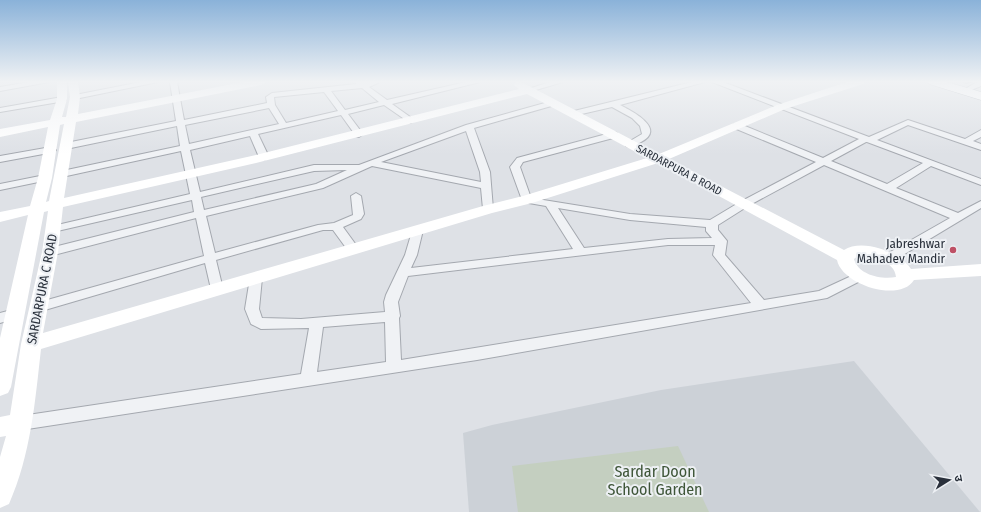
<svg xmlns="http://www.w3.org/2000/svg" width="981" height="512" font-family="'Fira Sans Condensed','Noto Sans Devanagari',sans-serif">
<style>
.built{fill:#ccd1d7}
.green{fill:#c4cfc0}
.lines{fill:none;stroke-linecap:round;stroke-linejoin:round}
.street-casing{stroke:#a4a8af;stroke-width:2}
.primary-casing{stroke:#9fa6b0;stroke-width:1}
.street{fill:#f0f2f5;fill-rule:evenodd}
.secondary{fill:#fff;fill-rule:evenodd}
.primary{fill:#fff;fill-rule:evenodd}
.wall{fill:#9da1a7}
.shaded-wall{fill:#7f8388}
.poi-dot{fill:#be5065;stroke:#edf0f4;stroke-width:1.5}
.labels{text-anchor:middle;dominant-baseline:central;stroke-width:4;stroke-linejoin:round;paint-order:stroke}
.far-street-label{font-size:11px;fill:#29303b;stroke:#edf0f4}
.poi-label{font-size:13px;fill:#29303b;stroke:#edf0f4;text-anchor:end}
.street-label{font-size:13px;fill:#29303b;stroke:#edf0f4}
.near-park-label{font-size:16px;fill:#3e5538;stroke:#edf0f4}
</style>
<rect width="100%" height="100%" fill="#dee1e6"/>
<polygon class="built" points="854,361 980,512 469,512 463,433 492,425 661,390"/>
<polygon class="green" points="678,446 709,512 518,512 512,466"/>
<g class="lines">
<defs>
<g id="street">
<polygon points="29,82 49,82 0,91 0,87"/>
<polygon points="141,82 158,82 75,99 71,97 75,95"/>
<path d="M 170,82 L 177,82 L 184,120 L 267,103 L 266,97 L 272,93 L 356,84 L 356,82 L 380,82 L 369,87 L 387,100 L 466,82 L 480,82 L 392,104 L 413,119 L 414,121 L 410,123 L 384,105 L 348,114 L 363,134 L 359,137 L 356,136 L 341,115 L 258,134 L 269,157 L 264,160 L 259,157 L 250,136 L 190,150 L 200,192 L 314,165 L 359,165 L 466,125 L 552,101 L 556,103 L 555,105 L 474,128 L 490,172 L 493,209 L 492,211 L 484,211 L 483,209 L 481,188 L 372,166 L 323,188 L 206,216 L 215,253 L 318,225 L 334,223 L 353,215 L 351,196 L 356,193 L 361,196 L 364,214 L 361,219 L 343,227 L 359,249 L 357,252 L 349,252 L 333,230 L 323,230 L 216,260 L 223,289 L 222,292 L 217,293 L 212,292 L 211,289 L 205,263 L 38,312 L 33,310 L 31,307 L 33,304 L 204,256 L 196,218 L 50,256 L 46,255 L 44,252 L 46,249 L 194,212 L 192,200 L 53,232 L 47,229 L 53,226 L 190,194 L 181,151 L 62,177 L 57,174 L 62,171 L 180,146 L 177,126 L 66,149 L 62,146 L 66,143 L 176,121 ZM 362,88 L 379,102 L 345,110 L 331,91 ZM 324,92 L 338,111 L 286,123 L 275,105 L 274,97 ZM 269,108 L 279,124 L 189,144 L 185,125 ZM 466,131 L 480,172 L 481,182 L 381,162 ZM 347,170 L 316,184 L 204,210 L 201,197 L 314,171 Z"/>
<polygon points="550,82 563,82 529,92 525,90"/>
<path d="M 692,82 L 705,82 L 620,105 C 632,111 667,129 641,142 C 636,145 631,147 626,146 L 625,144 L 642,134 L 640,126 L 632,118 L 612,107 L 573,116 L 569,114 L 570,112 Z"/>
<path d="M 712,82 L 723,82 L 869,137 L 908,120 L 965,139 L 981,130 L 981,137 L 973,141 L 981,144 L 981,150 L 908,125 L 877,140 L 981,179 L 981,185 L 931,166 L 896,188 L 958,213 L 981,201 L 981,208 L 893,261 L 885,261 L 883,258 L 885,255 L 950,218 L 824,165 L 748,206 L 718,225 L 718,230 L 727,241 L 725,255 L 764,300 L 819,291 L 860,272 L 864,273 L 866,276 L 864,279 L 827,298 L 477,360 L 21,430 L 15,428 L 13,423 L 15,418 L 21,416 L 301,374 L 309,328 L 261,329 L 251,324 L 245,309 L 250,278 L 252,275 L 260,275 L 262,278 L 259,309 L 262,318 L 301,319 L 385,312 L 384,302 L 386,295 L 405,255 L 413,228 L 421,228 L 423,230 L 417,255 L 411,268 L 573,249 L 546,206 L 523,202 L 522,200 L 510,167 L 517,158 L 614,132 L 617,133 L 618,135 L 617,137 L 523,162 L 520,167 L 531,198 L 630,214 L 710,220 L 740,202 L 816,162 L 734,128 L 733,126 L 734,124 L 740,124 L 823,158 L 859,139 ZM 866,142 L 867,142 L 923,163 L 887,184 L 831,161 ZM 558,208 L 630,220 L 706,227 L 706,231 L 712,238 L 668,239 L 584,248 ZM 668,245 L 715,245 L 713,255 L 751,303 L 401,360 L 399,318 L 400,316 L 398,302 L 408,276 ZM 385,322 L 386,362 L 317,372 L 323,327 Z"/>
<polygon points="977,82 981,82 981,86 969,91 965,89"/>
<polygon points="62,97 66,99 65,101 0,112 0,108"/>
<polygon points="51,147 56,150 54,152 0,162 0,156"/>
<polygon points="45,175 48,176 50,178 48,180 0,190 0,184"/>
<polygon points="15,309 20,311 22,314 20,317 0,323 0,313"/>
</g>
<polygon id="primary" points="928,82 947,82 981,92 981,100 929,84"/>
</defs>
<use href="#street" class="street-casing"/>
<use href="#primary" class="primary-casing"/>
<use href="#street" class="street"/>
<path class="secondary" d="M 57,82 L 67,82 L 67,99 L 62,117 L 66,117 L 70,97 L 68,82 L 78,82 L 80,97 L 78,114 L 243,82 L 266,82 L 261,85 L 76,122 L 64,198 L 256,155 L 519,89 L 514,85 L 517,82 L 523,83 L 533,88 L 659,154 L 777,105 L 847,82 L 864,82 L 863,84 L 785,109 L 669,159 L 844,250 C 862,238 901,252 911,269 L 981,264 L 981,276 L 914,280 C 900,303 842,285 837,260 L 658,163 L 532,203 L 492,213 L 41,349 C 35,402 31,454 9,504 L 0,508 L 0,457 L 6,436 L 0,437 L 0,417 L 10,415 L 21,344 L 42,252 L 48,211 L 44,212 L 11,387 L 8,393 L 0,396 L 0,338 L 28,215 L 0,222 L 0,212 L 30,206 L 38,178 L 48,127 L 0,137 L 0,129 L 50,120 L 57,99 ZM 527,94 L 647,158 L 523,196 L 483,206 L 43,333 L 58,252 L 63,207 L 256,163 ZM 64,124 L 49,201 L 46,202 L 52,178 L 60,125 ZM 858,256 C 871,256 895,261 896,277 C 882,280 858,275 854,259 Z"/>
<use href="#primary" class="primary"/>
</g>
<polygon class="wall" points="960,82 973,82 966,84"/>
<polygon class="shaded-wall" points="967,82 973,82 966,84"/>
<linearGradient id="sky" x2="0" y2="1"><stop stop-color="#8ab2d9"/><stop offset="0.53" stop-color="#f0f2f4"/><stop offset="1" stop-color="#f0f2f4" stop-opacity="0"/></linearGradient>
<rect width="981" height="154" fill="url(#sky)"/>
<circle class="poi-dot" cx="953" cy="250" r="4"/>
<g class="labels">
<g class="far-street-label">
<text transform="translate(679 170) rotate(28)">SARDARPURA B ROAD</text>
</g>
<g class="poi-label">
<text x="945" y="243">Jabreshwar<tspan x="945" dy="15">Mahadev Mandir</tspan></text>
</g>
<g class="street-label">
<text transform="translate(42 289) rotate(-79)">SARDARPURA C ROAD</text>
</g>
<g class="near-park-label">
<text x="655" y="471">Sardar Doon<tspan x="655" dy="18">School Garden</tspan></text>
</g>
</g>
<g transform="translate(949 480) rotate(79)" stroke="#edf0f4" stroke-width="3" paint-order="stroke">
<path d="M0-3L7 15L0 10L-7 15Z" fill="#29303b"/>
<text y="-6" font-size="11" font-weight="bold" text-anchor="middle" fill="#29303b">उ</text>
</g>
</svg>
